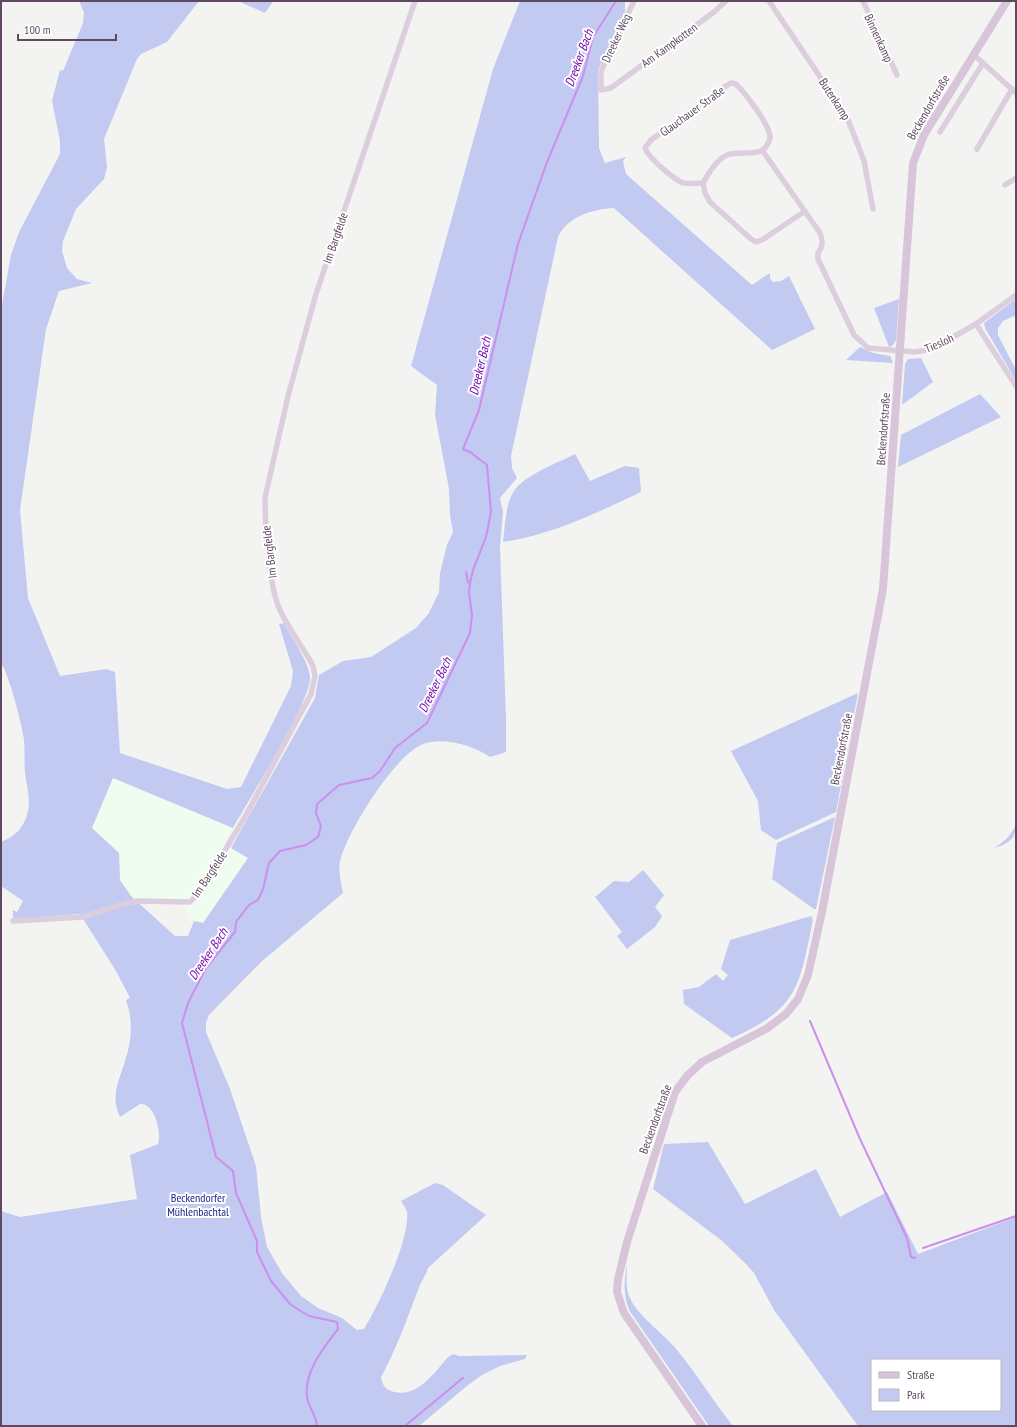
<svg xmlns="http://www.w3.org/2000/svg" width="1017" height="1427" font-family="'PT Sans Narrow',sans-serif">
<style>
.commercial{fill:#eefdf0}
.green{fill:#c2caf1;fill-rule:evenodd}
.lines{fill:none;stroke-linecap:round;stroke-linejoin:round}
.stream{stroke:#cb8fee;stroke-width:2}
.street{stroke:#ddcede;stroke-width:5.5}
.secondary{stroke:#d9c5da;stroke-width:8}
.labels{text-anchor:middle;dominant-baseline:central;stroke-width:4;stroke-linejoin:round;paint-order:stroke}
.street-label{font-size:12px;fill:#5e4960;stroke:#fff}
.park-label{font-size:12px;fill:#171e85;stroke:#fff}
.water-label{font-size:13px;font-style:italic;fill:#760bb2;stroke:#fff}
</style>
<rect width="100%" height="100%" fill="#f3f4f2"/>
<polygon class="commercial" points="113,778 233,828 224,844 248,858 203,923 194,921 184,907 182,901 128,900 92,828"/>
<g class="green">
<path d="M 79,1 L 199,1 L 167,42 L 141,54 L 137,59 L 104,139 L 107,167 L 104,179 L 76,209 L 63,241 L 62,251 L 67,268 L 77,279 L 92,283 L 59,291 L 46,329 L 20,510 L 28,598 L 60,676 L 106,669 L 115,672 L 120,753 L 227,789 L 241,787 L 291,686 L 293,671 L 279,624 L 284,623 C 291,637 310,663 310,678 C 311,702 247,802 233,828 L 113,778 L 92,828 L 119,853 L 120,880 L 131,896 L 175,936 L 188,936 L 194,921 L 203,923 L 248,858 L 231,848 L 315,698 L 319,675 L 343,661 L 371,657 L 416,628 L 429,613 L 439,592 L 440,573 L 447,545 L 453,532 L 450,515 L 449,489 L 435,415 L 437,385 L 411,366 L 493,69 L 520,1 L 625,1 L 625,13 L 598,70 L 599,148 L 605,163 L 626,157 L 623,161 L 626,174 L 752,285 L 770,273 L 770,279 L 773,282 L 781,281 L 789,276 L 815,329 L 772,350 L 614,208 C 592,209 567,217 558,237 L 511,456 L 512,468 L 517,478 L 500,498 L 503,512 L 500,547 L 506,719 L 506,752 L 490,757 C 472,745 442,736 421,745 C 394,757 347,832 340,861 C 338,872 341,882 343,893 L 261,962 L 209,1015 L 206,1022 L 206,1032 L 230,1089 L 256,1166 L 261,1217 L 267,1247 L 282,1273 L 301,1296 L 318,1308 L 342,1318 L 357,1330 L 364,1329 C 379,1304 410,1240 407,1212 C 406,1208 403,1204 401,1201 L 435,1183 L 443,1185 L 486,1215 L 428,1268 C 426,1276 421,1281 418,1290 C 407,1319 396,1350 381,1377 C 382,1384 385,1389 391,1391 C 416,1400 434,1373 448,1357 L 453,1354 L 459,1356 L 527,1355 L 525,1359 L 500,1366 L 482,1375 L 468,1385 L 419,1426 L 1,1426 L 1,1211 L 20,1217 L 137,1199 L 130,1155 L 158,1144 C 162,1133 155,1103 140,1104 L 120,1117 C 110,1096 119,1081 125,1061 C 132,1041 133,1020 126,1000 L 130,998 L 116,971 L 80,914 L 13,919 L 13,910 L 17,912 L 23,901 L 1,886 L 1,842 C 13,837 21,831 26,818 C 32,802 27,788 25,773 C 24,762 25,750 24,739 C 21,722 10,677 1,663 L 1,310 L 11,255 L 19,232 L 60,154 L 60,141 L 52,101 L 60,70 L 63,71 L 83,23 L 84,13 Z"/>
<polygon points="238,1 272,1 272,3 265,13"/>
<polygon points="899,299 896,340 893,345 889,347 874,308"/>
<polygon points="1016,299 1016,315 1003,321 998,328 998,335 1016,370 1016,381 985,328 984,323"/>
<polygon points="860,347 873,353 890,356 893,363 846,360"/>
<polygon points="921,358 933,382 902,405 905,364 908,359"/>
<polygon points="980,394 1001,417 898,467 901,435"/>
<path d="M 575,454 L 590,481 L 625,466 L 639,468 L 641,492 C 597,513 551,535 503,542 C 505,527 505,505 514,491 C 524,475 558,463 575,454 Z"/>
<polygon points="858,693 836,812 776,840 761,830 758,801 731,751"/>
<polygon points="835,817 816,909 814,909 772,879 777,843"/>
<path d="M 1016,824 C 1016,839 1008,844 994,848 C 1005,841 1011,836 1016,824 Z"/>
<polygon points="643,870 664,895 655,907 662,916 655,927 627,949 617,936 622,932 595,897 614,881 629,882"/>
<path d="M 811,916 L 813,920 C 799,987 799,1008 732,1038 L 684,1004 L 683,990 L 699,987 L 716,974 L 723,981 L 728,975 L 721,969 L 730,940 Z"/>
<path d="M 708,1142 L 745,1204 L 816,1169 L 840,1217 L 887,1192 L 918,1254 L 1016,1217 L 1016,1426 L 858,1426 L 774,1310 L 754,1273 L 746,1264 L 721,1240 L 653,1189 L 664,1144 ZM 872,1360 L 1000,1360 L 1000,1410 L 872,1410 Z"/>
<path d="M 627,1265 C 627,1276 625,1289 630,1298 C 637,1315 664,1334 677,1350 C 697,1374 713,1401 733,1426 L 709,1426 L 629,1310 C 623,1294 624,1281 627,1265 Z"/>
</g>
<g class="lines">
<g class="stream">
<polyline points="466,572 468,582 470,583"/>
<polyline points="810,1021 860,1139 907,1238 911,1257 915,1258"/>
<polyline points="923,1248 1016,1216"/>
<path d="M 317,1426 C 317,1416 308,1407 307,1397 C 304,1372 323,1348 338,1329 L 337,1322 L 309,1316 L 291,1305 L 271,1281 L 257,1252 L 257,1241 L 236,1193 L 233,1171 L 216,1157 L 182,1023 L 188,1003 L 206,968 L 235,932 L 236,922 L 249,905 L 258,900 L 263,889 L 269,863 L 280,851 L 306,845 L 318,837 L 321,826 L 316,813 L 317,804 L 339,785 L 372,778 L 380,771 L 395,748 L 427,723 L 470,633 L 472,615 L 469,593 L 470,583 L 473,570 L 486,537 L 491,512 L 487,465 L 470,452 L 463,449 L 479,410 L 518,244 L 547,162 L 583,76 L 593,37 L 616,1"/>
<polyline points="405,1426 463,1378"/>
</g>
<g class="street">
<polyline points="634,1 601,71 601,90 611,88 714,12 726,1"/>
<polyline points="769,1 847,117 864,161 873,209"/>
<polyline points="863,1 897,75"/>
<polyline points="973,54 1016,93"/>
<polyline points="940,132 983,63"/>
<polyline points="977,149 1012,89"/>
<path d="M 762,150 L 820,233 C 823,242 823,246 818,253 L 818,259 L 854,335 L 868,348 L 915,352 L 932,349 L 976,324 L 1016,295"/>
<path d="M 703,183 C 697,183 690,184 684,183 C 675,181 648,157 645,148 L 651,140 L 726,86 L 731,83 L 736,84 C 745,93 769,124 770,136 C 771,141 765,149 761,151 C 750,155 737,151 727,155 C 717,159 708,174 703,183 L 705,193 L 710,202 L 751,239 L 756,242 L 762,240 L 805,211"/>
<polyline points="1005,185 1016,178"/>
<polyline points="976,324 1016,386"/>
<path d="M 13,921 L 83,917 L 126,903 L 138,901 L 190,902 L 202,889 L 246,815 L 311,694 L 315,676 L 313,666 C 303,647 289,630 280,610 C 269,588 265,523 265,498 L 288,396 L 316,294 L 415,1"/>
</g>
<polyline class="secondary" points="702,1426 624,1313 617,1292 618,1279 627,1242 675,1092 687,1076 702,1062 766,1029 786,1014 798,999 808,975 822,912 883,589 913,163 924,135 1007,1"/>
</g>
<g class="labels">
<g class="street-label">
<text transform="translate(616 38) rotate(-65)">Dreeker Weg</text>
<text transform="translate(879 38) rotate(65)">Binnenkamp</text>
<text transform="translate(669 45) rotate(-36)">Am Kampkotten</text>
<text transform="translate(835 99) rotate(57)">Butenkamp</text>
<text transform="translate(928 107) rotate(-60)">Beckendorfstraße</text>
<text transform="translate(692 111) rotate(-36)">Glauchauer Straße</text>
<text transform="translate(335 238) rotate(-71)">Im Bargfelde</text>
<text transform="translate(939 343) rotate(-24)">Tiesloh</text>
<text transform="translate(883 429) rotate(-86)">Beckendorfstraße</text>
<text transform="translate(269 552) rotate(-97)">Im Bargfelde</text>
<text transform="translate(841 749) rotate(-79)">Beckendorfstraße</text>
<text transform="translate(209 874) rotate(-56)">Im Bargfelde</text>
<text transform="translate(655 1119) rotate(-70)">Beckendorfstraße</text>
</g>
<g class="park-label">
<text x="198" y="1197">Beckendorfer<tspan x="198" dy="14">Mühlenbachtal</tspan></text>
</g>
<g class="water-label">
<text transform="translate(579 58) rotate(-70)">Dreeker Bach</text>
<text transform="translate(480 366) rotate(-77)">Dreeker Bach</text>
<text transform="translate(435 685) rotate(-64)">Dreeker Bach</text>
<text transform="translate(208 954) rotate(-56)">Dreeker Bach</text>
</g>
</g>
<rect width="1017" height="1427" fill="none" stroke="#5e4960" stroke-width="4"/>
<rect x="871" y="1359" width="130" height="52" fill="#ffffff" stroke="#bfb6bf"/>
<rect x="879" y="1372" width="20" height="6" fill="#d9c5da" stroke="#bfb6bf"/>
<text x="907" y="1379" font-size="12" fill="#5e4960">Straße</text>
<rect x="879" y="1389" width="20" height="12" fill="#c2caf1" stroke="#bfb6bf"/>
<text x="907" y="1399" font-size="12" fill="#5e4960">Park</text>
<path d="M18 34v6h98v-6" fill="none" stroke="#5e4960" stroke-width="2"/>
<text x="24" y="34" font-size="12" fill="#5e4960" stroke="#ffffff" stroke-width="3" paint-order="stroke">100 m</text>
</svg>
